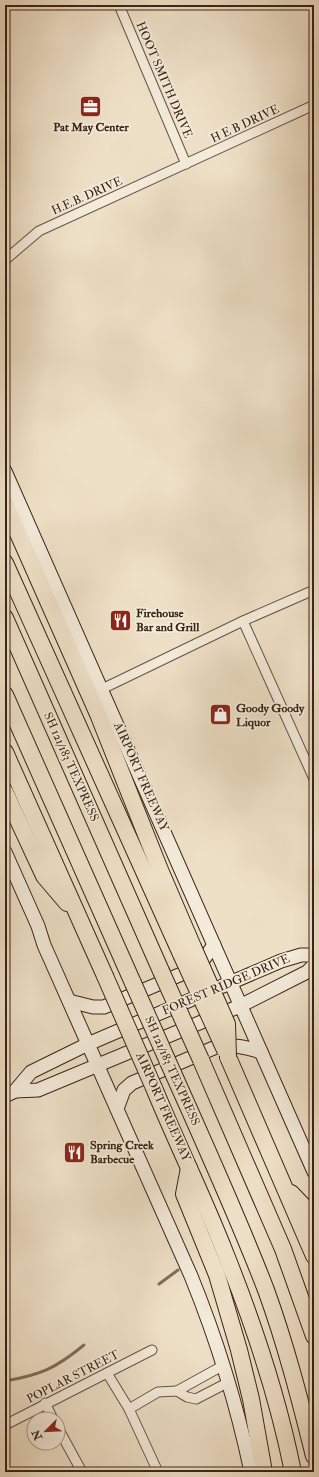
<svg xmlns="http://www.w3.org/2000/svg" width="319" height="1477" font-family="'IM FELL Double Pica',serif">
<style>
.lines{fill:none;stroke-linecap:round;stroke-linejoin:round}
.stream{stroke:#806e5b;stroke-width:3}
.street-casing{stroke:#665341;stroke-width:11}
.secondary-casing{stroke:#382414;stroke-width:15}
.highway-casing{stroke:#382414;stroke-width:18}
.street{stroke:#f4ebdb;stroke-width:9}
.secondary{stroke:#f4ebdb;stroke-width:13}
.highway{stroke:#eee0c7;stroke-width:16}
.highway-bridge-casing{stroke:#382414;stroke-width:18;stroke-linecap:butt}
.highway-bridge{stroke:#eee0c7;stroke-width:16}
.labels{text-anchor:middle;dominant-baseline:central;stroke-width:3.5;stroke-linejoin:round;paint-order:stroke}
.street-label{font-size:12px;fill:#382414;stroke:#f4ebdb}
.poi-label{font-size:12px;font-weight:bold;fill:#382414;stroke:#f4ebdb;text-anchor:start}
</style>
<rect width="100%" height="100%" fill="#eee0c7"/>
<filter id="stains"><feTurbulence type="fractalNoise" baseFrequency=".005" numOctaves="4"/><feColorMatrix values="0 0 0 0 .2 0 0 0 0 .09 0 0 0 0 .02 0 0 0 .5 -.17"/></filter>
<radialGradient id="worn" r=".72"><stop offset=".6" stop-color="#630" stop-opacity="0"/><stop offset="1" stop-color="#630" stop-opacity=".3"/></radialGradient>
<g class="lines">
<g class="stream">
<polyline points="159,1284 178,1270"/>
<path d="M 5,1381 C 41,1375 56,1368 84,1345"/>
</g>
<defs>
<g id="street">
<polyline points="119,5 186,164"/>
<polyline points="5,260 39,231 314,105"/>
<polyline points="243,621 314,779"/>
<polyline points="102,689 243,621 314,590"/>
<polyline points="107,1373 129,1409 158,1472"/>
<polyline points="177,1391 224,1365"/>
<polyline points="45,1403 53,1419"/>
<polyline points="129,1409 158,1392 177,1391 187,1397 196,1399 229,1382"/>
<polyline points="5,1425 152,1350"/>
<polyline points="58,1428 82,1472"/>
</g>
<g id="secondary">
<polyline points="5,471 314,1172"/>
<path d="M 5,852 L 38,926 L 44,945 L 191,1276 C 217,1340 237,1405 251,1472"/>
<polyline points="69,1001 93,1007 104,1007 198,967 214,945"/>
<polyline points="15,1091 38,1090 240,1006 307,972 314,965"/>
<polyline points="5,1096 15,1091 31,1072 88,1044 281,961 301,955 314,955"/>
<path d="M 117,1109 L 124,1090 L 132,1083 L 216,1047 C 233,1044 245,1047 261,1052"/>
</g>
<g id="highway">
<polyline points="5,504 98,714 160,870 193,947"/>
<polyline points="5,563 181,954"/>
<polyline points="5,618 161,971"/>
<polyline points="5,695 133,983"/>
<polyline points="5,752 105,976"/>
<polyline points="5,792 44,876 67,903"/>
<polyline points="228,1057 314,1256"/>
<polyline points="201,1060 283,1249 314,1336"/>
<path d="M 173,1073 C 205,1145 238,1217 266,1290 C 286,1345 300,1400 314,1456"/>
<path d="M 154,1088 C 177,1144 204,1198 226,1255 C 254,1325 278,1397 293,1472"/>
<polyline points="189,1168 184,1194 217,1275 239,1350 251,1399 264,1472"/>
<polyline points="291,1193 311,1214 314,1220"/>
</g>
</defs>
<use href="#street" class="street-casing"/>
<use href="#secondary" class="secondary-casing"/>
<use href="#highway" class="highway-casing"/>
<use href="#street" class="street"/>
<use href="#secondary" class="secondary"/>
<use href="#highway" class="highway"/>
<defs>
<g id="highway-bridge">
<polyline points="193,947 227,1024 228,1057"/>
<polyline points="181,954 225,1050"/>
<polyline points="161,971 201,1060"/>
<polyline points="105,976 154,1088"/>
<polyline points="133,983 173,1073"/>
</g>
</defs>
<use href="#highway-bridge" class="highway-bridge-casing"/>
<use href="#highway-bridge" class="highway-bridge"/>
</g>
<defs>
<symbol id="office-square" viewBox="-11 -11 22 22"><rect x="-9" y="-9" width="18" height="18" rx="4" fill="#8f2418" stroke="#f4ebdb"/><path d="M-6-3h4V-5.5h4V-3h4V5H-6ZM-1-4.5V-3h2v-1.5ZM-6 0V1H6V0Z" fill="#fff"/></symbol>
<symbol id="restaurant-square" viewBox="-11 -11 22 22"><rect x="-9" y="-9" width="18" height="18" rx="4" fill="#8f2418" stroke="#f4ebdb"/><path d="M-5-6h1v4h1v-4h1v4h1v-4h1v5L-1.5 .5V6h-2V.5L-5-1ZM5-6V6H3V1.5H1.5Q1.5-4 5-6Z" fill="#fff"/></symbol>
<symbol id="shop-square" viewBox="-11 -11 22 22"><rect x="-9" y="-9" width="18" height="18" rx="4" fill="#8f2418" stroke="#f4ebdb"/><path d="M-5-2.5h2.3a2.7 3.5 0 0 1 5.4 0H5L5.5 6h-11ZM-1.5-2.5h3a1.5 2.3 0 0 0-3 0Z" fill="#fff"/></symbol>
</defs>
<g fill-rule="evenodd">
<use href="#office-square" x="78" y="94" width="25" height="25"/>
<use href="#restaurant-square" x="108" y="608" width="25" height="25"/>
<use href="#shop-square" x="208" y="702" width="25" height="25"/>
<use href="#restaurant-square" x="62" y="1140" width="25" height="25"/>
</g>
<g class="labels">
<g class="street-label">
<text transform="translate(164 80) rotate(67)">HOOT SMITH DRIVE</text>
<text transform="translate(245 124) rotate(-25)">H E B DRIVE</text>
<text transform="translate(87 196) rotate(-24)">H.E.B. DRIVE</text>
<text transform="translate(71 767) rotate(66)">SH 121/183 TEXPRESS</text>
<text transform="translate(141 777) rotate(66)">AIRPORT FREEWAY</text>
<text transform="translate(226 985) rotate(-23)">FOREST RIDGE DRIVE</text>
<text transform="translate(172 1071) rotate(66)">SH 121/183 TEXPRESS</text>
<text transform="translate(163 1107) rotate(66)">AIRPORT FREEWAY</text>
<text transform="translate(73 1377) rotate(-27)">POPLAR STREET</text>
</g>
<g class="poi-label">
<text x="91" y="127" text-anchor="middle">Pat May Center</text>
<text x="136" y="613">Firehouse<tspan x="136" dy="14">Bar and Grill</tspan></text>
<text x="236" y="708">Goody Goody<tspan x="236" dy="14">Liquor</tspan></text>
<text x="90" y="1145">Spring Creek<tspan x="90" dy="14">Barbecue</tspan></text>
</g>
</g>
<rect width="319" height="1477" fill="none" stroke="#eee0c7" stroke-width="20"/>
<rect x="6" y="6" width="307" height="1465" fill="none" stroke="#382414" stroke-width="2"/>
<rect x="10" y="10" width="299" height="1457" fill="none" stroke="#382414"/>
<g transform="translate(46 1431) rotate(246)"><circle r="19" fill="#f4ebdb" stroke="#a99b8b"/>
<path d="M0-3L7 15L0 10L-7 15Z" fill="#8f2418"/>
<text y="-6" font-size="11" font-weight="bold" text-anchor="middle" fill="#382414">N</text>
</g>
<rect width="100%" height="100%" filter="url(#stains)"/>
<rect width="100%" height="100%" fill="url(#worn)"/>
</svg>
